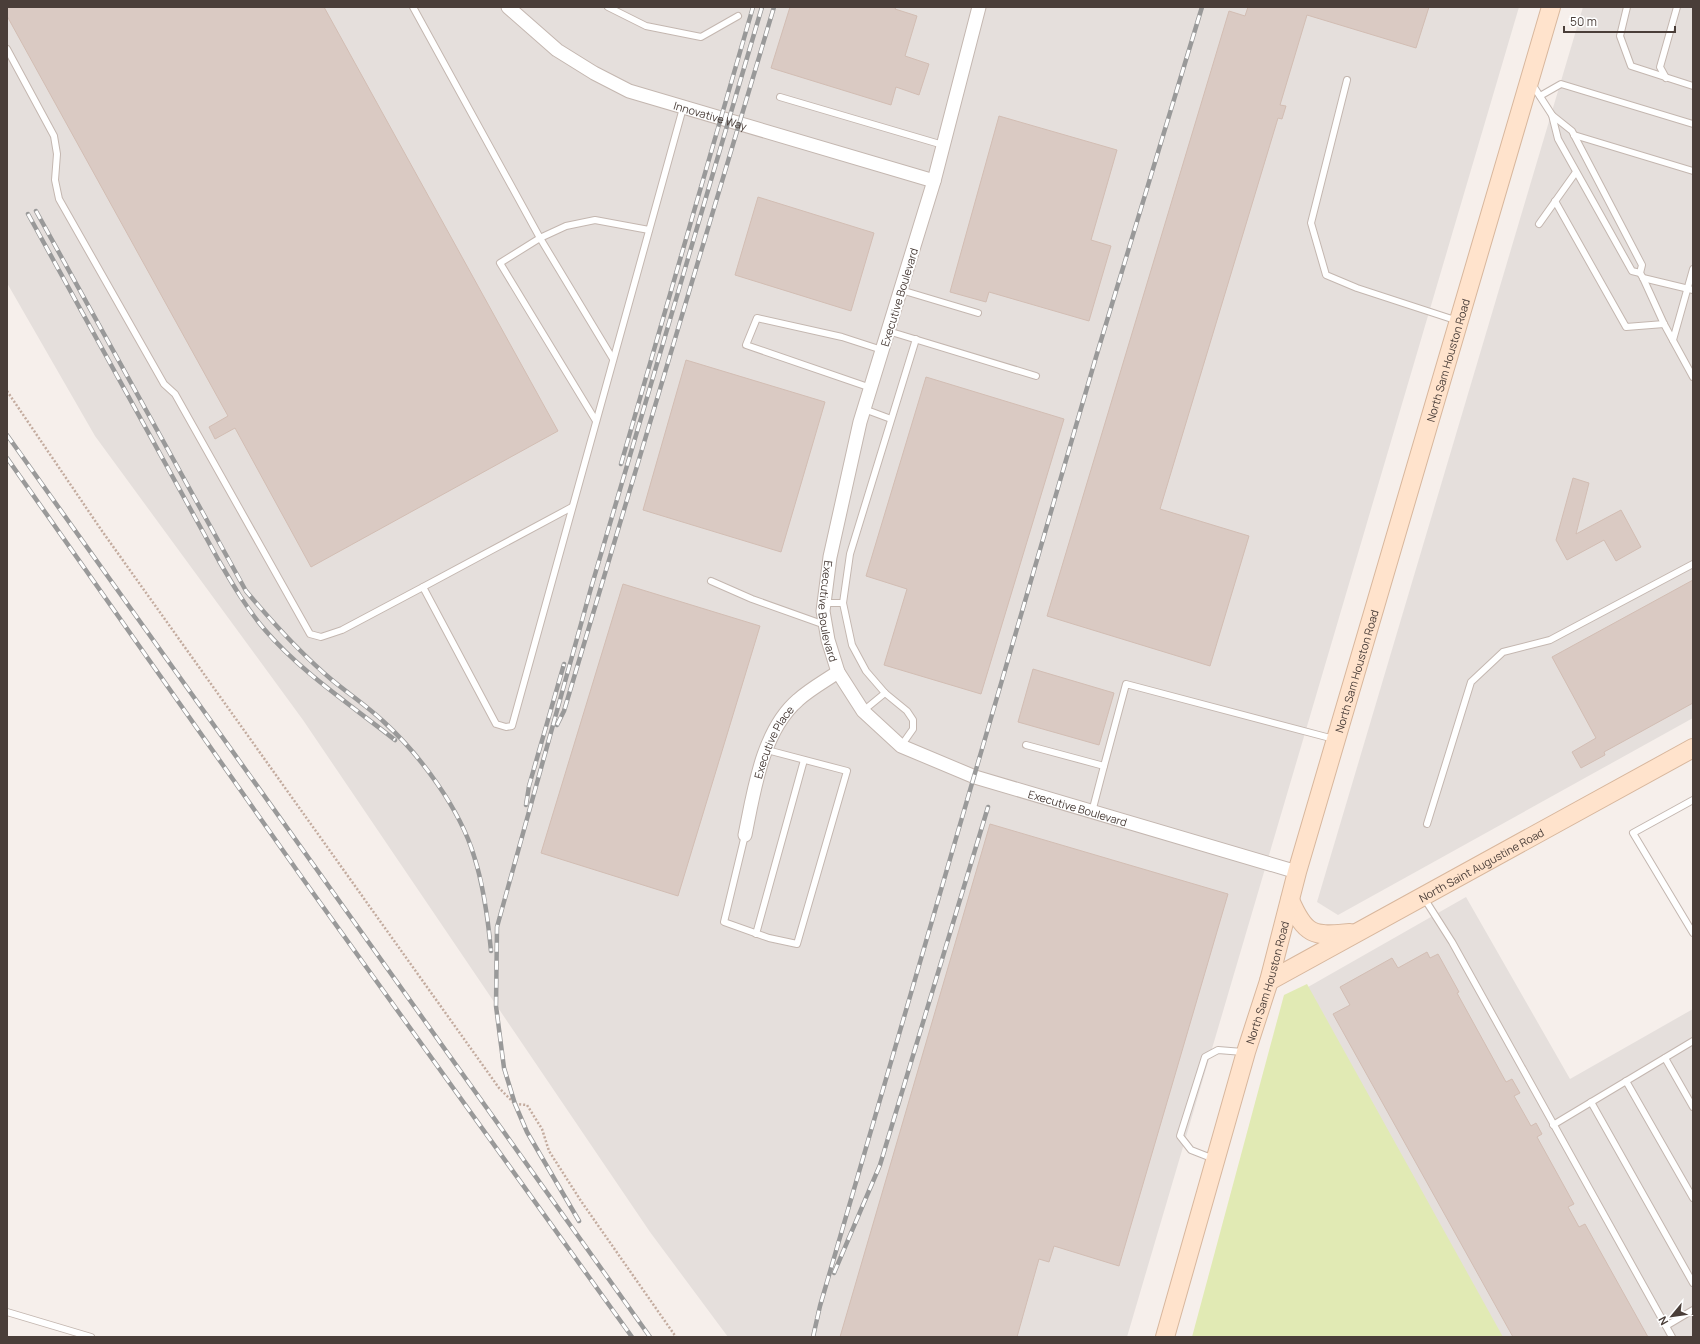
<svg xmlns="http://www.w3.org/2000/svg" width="1700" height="1344" font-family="Manrope,sans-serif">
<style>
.industrial{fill:#e5dfdc}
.green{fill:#e1eab4}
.building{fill:#dacac3;stroke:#d2bdb3}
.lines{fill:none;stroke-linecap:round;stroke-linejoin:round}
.lane-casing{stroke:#c4b7b0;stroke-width:8}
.street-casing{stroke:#c4b7b0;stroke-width:15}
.secondary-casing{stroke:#d8b79d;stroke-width:20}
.path{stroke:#c3ab9e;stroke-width:2.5;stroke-dasharray:2 2;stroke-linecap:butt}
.lane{stroke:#fff;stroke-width:6}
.street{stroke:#fff;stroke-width:13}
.secondary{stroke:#ffe3cc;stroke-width:18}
.rail-casing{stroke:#999;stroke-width:4.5}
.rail{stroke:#fff;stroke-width:3;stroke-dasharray:9;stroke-linecap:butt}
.labels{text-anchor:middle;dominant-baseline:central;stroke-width:4;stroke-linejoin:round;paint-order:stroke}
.street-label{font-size:11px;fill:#4a3e39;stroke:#fff}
</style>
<rect width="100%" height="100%" fill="#f6efeb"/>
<g class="industrial">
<polygon points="7,7 1519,7 1127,1337 728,1337 650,1232 303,720 95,436 7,283"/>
<polygon points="1583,7 1693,7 1693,718 1338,915 1317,902"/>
<polygon points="1466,897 1570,1079 1693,1009 1693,1337 1498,1337 1301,991"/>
</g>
<polygon class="green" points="1307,984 1503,1337 1192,1337 1284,995"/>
<g class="building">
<polygon points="7,7 324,7 558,431 311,567 235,428 215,439 209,427 228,416 7,16"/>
<polygon points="790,7 896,7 895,9 917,16 905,56 929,64 919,95 896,87 891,105 771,68"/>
<polygon points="1248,7 1429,7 1416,48 1307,15 1280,105 1286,106 1282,119 1278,118 1160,509 1249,536 1210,666 1047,616 1229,11 1245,16"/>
<polygon points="999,116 1117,150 1091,240 1111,246 1089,321 989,292 986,302 950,292"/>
<polygon points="758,197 874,233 851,311 735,275"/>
<polygon points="686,360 825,402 781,552 643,510"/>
<polygon points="926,377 1064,419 981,694 884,665 907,589 866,576"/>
<polygon points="1573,478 1589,483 1576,534 1621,510 1641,547 1616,561 1604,540 1567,560 1556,540"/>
<polygon points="1693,580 1693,703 1604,752 1605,755 1581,768 1572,752 1596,738 1552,657"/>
<polygon points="623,584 760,626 678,896 541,853"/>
<polygon points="1033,669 1114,693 1099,745 1018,722"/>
<polygon points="990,824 1228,894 1119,1266 1054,1246 1049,1262 1039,1259 1017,1337 840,1337"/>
<polygon points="1427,952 1430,958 1438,954 1459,992 1457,993 1506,1082 1512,1079 1520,1093 1514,1096 1531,1126 1536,1123 1542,1134 1537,1137 1574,1204 1568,1207 1579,1227 1585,1224 1648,1337 1513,1337 1333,1014 1350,1005 1340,987 1392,958 1398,968"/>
</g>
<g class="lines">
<defs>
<g id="lane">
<polyline points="413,7 540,238 566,226 595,220 649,230"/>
<polyline points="608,7 646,26 701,37 738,16"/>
<polyline points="1627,7 1620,36 1631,66 1693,86"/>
<polyline points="7,49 54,136 57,154 55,180 59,199 164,384 175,394 310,634 321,637 342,630 423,587 496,724 506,727 512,726 683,108"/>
<polyline points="1666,78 1660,67 1677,7"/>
<polyline points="1347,80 1311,223 1326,275 1357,288 1458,321"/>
<polyline points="1532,84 1552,115 1558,139 1632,271 1640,273 1643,278 1664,324 1693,377"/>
<polyline points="1540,96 1561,84 1693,124"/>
<polyline points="780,97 943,145"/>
<polyline points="1552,115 1572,131 1574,135 1642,265 1640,273"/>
<polyline points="1574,135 1693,171"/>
<polyline points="1555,201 1626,327 1664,324"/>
<polyline points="1539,224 1576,172"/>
<polyline points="1643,278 1693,290"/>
<polyline points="901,290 978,313"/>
<polyline points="888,331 1036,376"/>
<polyline points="1673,340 1693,269"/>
<polyline points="871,388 746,345 757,318 842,337 882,350"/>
<polyline points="864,409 891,419"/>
<polyline points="596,421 500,263 540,238 613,359"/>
<polyline points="711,581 752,599 825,625"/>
<polyline points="423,587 572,507"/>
<polyline points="824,603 843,603"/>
<polyline points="863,711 885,693"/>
<polyline points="1026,745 1104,766 1126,684 1334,739"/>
<polyline points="901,746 913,729 913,720 907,711 885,693 866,671 852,645 843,603 850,554 916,339"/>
<polyline points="1693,800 1633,833 1693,933"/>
<polyline points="1092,812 1104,766"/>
<polyline points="1427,824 1471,682 1503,652 1550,640 1693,564"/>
<polyline points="745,835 724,922 769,938 797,944 847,771 767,750"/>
<polyline points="1424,898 1452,942 1672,1337"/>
<polyline points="756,934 804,760"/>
<polyline points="1665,1058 1693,1107"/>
<polyline points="1626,1081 1693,1198"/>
<polyline points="1591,1102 1693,1283"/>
<polyline points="1553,1125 1693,1041"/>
<polyline points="1214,1159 1191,1150 1180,1136 1205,1057 1218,1050 1243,1052"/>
<polyline points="7,1312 91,1337"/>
<polyline points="1666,1326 1693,1310"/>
</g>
<g id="street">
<path id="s1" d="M 508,7 L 557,50 L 594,73 L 629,91 L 934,181"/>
<path id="s2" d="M 979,7 L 934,181 L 860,422 L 830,557 L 823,611 L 828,640 L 838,672 L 863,711 L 901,746 L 975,777 L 1297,872"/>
<path id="s3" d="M 745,835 C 754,791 762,731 798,700 C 810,689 825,681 838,672"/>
</g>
<g id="secondary">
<path d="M 1290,900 C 1305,935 1313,937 1350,933"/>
<path id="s4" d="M 1269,981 L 1693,748"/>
<path id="s5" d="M 1165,1337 L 1246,1052 L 1269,981 L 1297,872 L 1551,7"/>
</g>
</defs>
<use href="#lane" class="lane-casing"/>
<use href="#street" class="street-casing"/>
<use href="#secondary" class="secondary-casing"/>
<polyline class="path" points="7,391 102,531 499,1088 515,1104 527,1105 542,1129 549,1151 581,1201 676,1337"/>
<use href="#lane" class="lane"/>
<use href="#street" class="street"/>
<use href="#secondary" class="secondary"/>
<defs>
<g id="rail">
<path d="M 36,211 L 246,591 C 273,623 300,653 332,680 C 349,694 368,707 384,722 C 420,755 460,809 474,856 C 484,887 488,919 491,951"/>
<path d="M 28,214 L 219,561 C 233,585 247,609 265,630 C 302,673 351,705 395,740"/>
<polyline points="7,435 650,1337"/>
<polyline points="7,458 303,879 632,1337"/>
<polyline points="621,464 753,7"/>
<polyline points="557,725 564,711 774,7"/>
<polyline points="526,805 529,786 564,664"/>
<polyline points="579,1221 527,1132 515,1104 504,1068 496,1006 497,927 591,588 762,7"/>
<polyline points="834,1273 880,1165 988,807"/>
<polyline points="813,1337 820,1306 1096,357 1202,7"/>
</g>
</defs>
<use href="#rail" class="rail-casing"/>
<use href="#rail" class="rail"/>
</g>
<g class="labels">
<g class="street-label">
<text stroke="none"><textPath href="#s1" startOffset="233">Innovative Way</textPath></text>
<text transform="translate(899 297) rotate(-73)">Executive Boulevard</text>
<text stroke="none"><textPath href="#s5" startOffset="1017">North Sam Houston Road</textPath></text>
<text stroke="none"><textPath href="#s2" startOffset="625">Executive Boulevard</textPath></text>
<text stroke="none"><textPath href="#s5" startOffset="693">North Sam Houston Road</textPath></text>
<text stroke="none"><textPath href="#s3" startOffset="98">Executive Place</textPath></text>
<text stroke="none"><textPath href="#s2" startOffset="973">Executive Boulevard</textPath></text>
<text stroke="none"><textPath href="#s4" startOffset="242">North Saint Augustine Road</textPath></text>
<text stroke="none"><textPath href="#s5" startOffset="369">North Sam Houston Road</textPath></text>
</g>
</g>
<rect width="1700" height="1344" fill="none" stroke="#4a3e39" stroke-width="16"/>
<g transform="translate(1672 1316) rotate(241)" stroke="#ffffff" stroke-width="3" paint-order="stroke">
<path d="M0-3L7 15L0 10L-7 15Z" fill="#4a3e39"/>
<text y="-6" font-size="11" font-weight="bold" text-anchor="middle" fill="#4a3e39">N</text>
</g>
<path d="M1564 26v6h111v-6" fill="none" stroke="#4a3e39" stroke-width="2"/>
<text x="1570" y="26" font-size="12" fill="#4a3e39" stroke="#ffffff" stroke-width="3" paint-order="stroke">50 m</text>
</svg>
